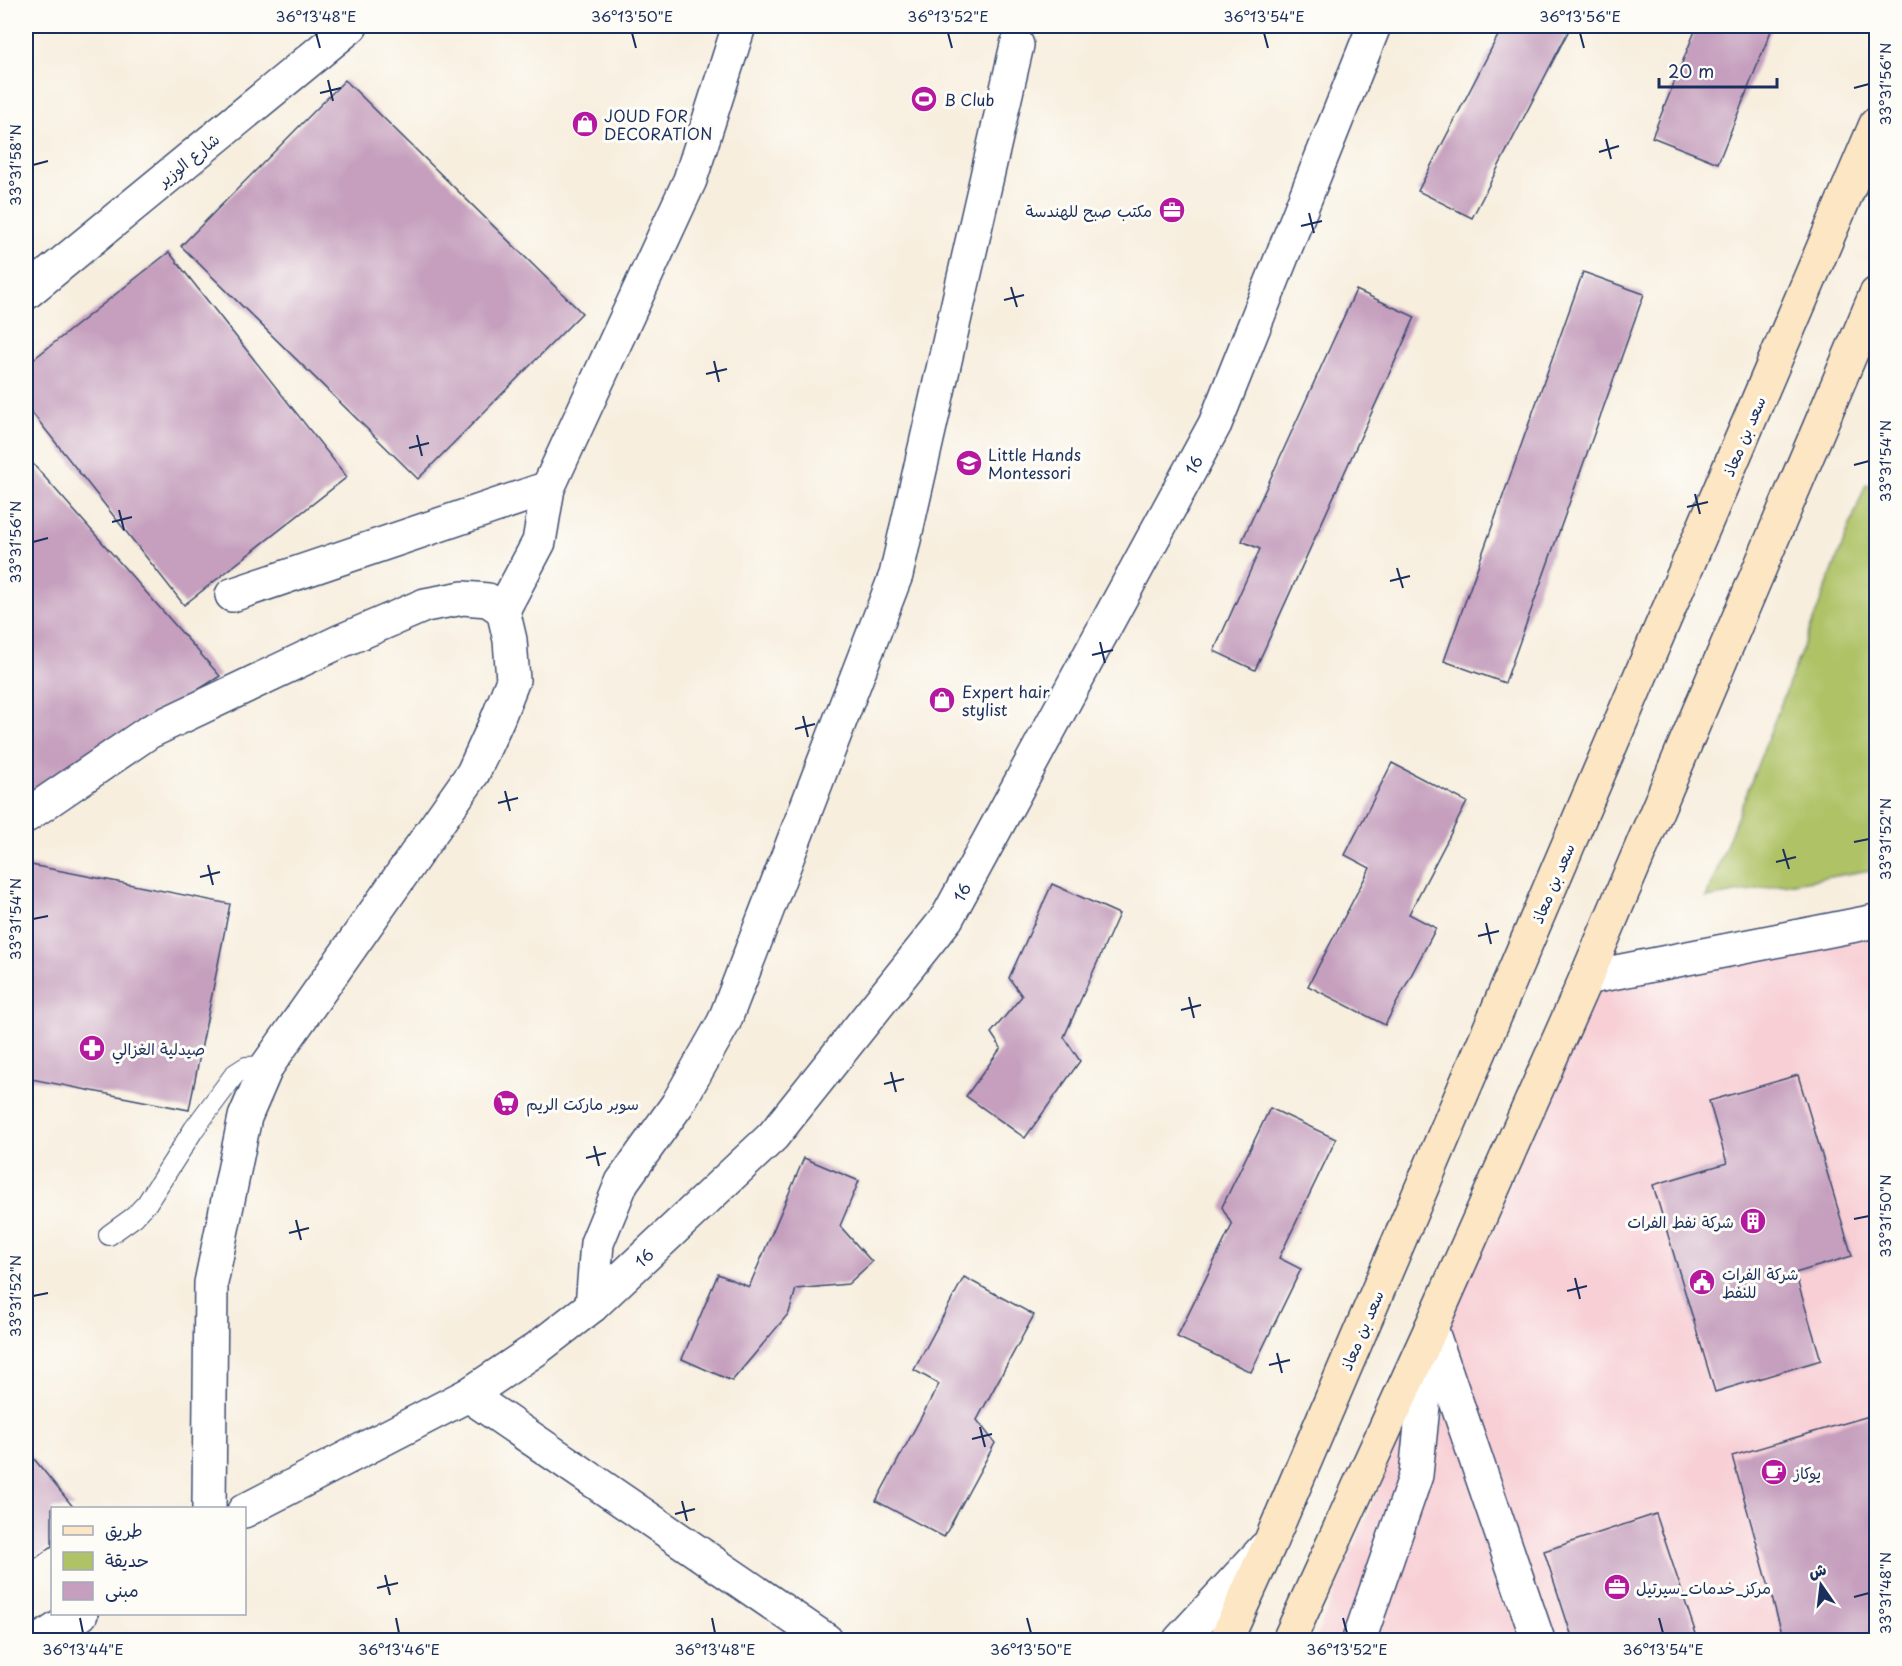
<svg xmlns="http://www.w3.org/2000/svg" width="1902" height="1666" font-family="'Playpen Sans','Playpen Sans Arabic',sans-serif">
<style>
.built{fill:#f7cfd5}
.green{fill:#afc266;stroke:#657862;stroke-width:1.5}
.building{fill:#c59fbd}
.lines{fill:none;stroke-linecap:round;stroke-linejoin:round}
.service-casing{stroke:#3c4c71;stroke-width:22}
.minor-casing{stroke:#3c4c71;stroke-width:36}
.tertiary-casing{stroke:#3c4c71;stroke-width:36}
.secondary-casing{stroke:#3c4c71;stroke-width:36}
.service{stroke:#fff;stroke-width:20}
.minor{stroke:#fff;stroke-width:33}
.tertiary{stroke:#fff;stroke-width:33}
.secondary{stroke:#fce6c4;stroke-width:33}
.ticks{fill:none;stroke:#1b2f5e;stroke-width:2}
.labels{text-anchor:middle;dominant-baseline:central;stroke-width:6;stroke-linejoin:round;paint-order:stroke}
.poi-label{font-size:16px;fill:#1b2f5e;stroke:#fdfcf7;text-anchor:start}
.street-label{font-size:16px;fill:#1b2f5e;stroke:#fdfcf7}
.neatline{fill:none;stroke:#1b2f5e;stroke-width:2}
.ticks-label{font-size:15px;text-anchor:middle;fill:#1b2f5e}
</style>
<rect width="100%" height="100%" fill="#fdfcf7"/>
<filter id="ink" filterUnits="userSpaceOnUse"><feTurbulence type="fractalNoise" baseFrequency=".0167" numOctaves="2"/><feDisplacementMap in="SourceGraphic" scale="12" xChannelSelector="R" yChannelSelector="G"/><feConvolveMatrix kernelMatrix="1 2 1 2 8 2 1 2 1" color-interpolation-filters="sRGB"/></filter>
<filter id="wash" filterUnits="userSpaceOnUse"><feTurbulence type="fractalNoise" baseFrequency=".008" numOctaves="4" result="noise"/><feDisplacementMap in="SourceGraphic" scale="24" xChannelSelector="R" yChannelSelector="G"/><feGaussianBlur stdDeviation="1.35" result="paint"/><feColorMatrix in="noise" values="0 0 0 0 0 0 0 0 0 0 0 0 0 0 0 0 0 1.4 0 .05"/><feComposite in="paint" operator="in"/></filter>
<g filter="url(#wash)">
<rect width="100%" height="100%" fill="#f7eede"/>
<polygon class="built" points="1876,937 1876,1640 1315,1640 1445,1327 1597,988"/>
<polygon class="green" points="1866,484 1876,488 1876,869 1706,898"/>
<g id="blocks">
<g class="building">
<polygon points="1503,26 1571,26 1472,218 1418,191"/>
<polygon points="1697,26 1773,26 1718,163 1652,137"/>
<polygon points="345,80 582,313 418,479 181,246"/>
<polygon points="169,252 347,477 184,605 26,405 26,365"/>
<polygon points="1583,272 1644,294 1505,683 1444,661"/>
<polygon points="1356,290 1415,317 1255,670 1214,651 1260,549 1242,541"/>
<polygon points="26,456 220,676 26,798"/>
<polygon points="1392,763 1467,802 1409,914 1436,928 1385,1025 1308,986 1370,868 1345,855"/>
<polygon points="26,864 230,904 189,1110 26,1078"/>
<polygon points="1052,884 1119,914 1064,1037 1080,1061 1025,1138 966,1096 1001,1048 991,1033 1022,996 1009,978"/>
<polygon points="1798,1075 1852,1256 1795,1273 1821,1360 1715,1392 1653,1185 1727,1163 1709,1101"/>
<polygon points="1270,1108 1336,1139 1279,1258 1301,1269 1251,1372 1177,1337 1232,1225 1222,1207"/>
<polygon points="804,1158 859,1181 840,1226 872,1262 848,1284 796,1289 789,1313 732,1381 682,1359 718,1274 749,1287"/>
<polygon points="964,1277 1034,1315 977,1420 995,1443 944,1537 876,1501 939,1384 914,1370"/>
<polygon points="1876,1414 1876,1640 1784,1640 1732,1456"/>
<polygon points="26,1449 74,1508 52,1508 52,1546 26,1565"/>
<polygon points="1656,1514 1698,1640 1573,1640 1544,1551"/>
</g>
</g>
</g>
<g filter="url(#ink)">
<use href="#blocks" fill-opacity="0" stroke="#3c4c71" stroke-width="1.5"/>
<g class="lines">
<defs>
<polyline id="service" points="109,1235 134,1217 147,1203 194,1129 235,1074 246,1067 267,1066"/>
<g id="minor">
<polyline points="26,293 351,26"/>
<polyline points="232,595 548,488"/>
<polyline points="503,610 539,542 548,488 690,180 739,26"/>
<polyline points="26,816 149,732 341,641 425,605 463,598 488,600 503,610 510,640 513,680 498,718 473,773 267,1066 245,1117 211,1283 209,1508"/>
<polyline points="1586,978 1876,921"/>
<polyline points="592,1306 597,1243 622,1182 677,1105 724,1022 896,575 1017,45"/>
<polyline points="1431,1328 1538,1640"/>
<polyline points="1359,1640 1416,1475 1430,1337"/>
</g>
<g id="tertiary">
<polyline points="468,1395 826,1640"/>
<path id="s1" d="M 244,1511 L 468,1395 L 535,1350 L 592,1306 L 773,1136 L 947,918 L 1215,424 L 1374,26"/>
<polyline points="40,1640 81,1614"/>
<polyline points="1180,1640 1265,1548"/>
</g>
<g id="secondary">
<polyline points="1226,1640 1270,1543 1876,124"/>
<polyline points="1289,1640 1431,1328 1586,978 1876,294"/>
</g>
</defs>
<use href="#service" class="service-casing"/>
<use href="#minor" class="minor-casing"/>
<use href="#tertiary" class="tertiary-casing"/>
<use href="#secondary" class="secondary-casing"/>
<use href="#service" class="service"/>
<use href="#minor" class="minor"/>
<use href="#tertiary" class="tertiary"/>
<use href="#secondary" class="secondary"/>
</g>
</g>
<path class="ticks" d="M 316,33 L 320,48M 632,33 L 636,48M 948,33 L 952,48M 1264,33 L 1268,48M 1580,33 L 1584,48M 328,80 L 333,101M 1854,88 L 1869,84M 320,93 L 341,88M 1606,139 L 1611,159M 1599,152 L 1619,146M 33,165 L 48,161M 1309,213 L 1314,233M 1301,226 L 1322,221M 1011,287 L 1017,307M 1004,300 L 1024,295M 714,361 L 719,382M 706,374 L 727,369M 417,435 L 422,456M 409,448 L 429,443M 1854,465 L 1869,461M 1695,494 L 1700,514M 1687,507 L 1708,502M 119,510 L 124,530M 112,522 L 132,517M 33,542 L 48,538M 1397,568 L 1403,588M 1390,581 L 1410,576M 1100,642 L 1105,663M 1092,655 L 1113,650M 803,716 L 808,737M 795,729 L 815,724M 505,791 L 510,811M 498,803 L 518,798M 1854,842 L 1869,839M 1783,849 L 1789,869M 1776,862 L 1796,857M 208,865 L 213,885M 200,877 L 220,872M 33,919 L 48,916M 1486,923 L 1491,944M 1478,936 L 1499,931M 1189,997 L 1194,1018M 1181,1010 L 1201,1005M 891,1072 L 896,1092M 884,1084 L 904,1079M 594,1146 L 599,1166M 586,1158 L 606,1153M 1854,1219 L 1869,1216M 296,1220 L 301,1240M 289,1233 L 309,1228M 1575,1278 L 1580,1299M 1567,1291 L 1587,1286M 33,1296 L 48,1293M 1277,1353 L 1282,1373M 1269,1365 L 1290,1360M 980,1427 L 985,1447M 972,1439 L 992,1434M 682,1501 L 687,1521M 675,1514 L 695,1509M 385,1575 L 390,1595M 377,1588 L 398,1583M 1854,1597 L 1869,1593M 80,1618 L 83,1633M 396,1618 L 399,1633M 712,1618 L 715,1633M 1027,1618 L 1031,1633M 1343,1618 L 1347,1633M 1659,1618 L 1663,1633"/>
<defs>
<symbol id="stadium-disc" viewBox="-11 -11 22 22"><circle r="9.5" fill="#b5179e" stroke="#fdfcf7"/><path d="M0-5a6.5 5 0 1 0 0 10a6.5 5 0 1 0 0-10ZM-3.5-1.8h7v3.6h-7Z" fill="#fff"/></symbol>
<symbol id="shop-disc" viewBox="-11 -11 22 22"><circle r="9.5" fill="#b5179e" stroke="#fdfcf7"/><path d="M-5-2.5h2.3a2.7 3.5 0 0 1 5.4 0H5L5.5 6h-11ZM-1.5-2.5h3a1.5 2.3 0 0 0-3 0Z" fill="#fff"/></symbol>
<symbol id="office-disc" viewBox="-11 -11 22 22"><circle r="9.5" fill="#b5179e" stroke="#fdfcf7"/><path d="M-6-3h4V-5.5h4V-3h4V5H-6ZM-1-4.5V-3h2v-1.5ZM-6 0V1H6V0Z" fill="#fff"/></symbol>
<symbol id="school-disc" viewBox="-11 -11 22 22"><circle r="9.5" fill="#b5179e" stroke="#fdfcf7"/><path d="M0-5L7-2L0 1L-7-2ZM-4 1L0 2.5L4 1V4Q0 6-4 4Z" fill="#fff"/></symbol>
<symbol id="pharmacy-disc" viewBox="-11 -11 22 22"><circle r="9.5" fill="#b5179e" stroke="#fdfcf7"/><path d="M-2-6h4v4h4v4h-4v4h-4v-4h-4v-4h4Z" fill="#fff"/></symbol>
<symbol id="supermarket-disc" viewBox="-11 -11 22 22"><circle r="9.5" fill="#b5179e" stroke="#fdfcf7"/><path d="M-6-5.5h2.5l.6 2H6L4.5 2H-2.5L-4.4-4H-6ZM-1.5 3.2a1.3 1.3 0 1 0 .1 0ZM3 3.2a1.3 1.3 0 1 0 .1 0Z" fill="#fff"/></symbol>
<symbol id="building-disc" viewBox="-11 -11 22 22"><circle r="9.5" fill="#b5179e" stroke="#fdfcf7"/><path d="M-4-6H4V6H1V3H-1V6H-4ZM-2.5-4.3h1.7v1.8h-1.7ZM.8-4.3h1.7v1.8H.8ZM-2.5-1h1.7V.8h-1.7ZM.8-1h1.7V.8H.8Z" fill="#fff"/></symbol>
<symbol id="civic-disc" viewBox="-11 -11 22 22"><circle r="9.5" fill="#b5179e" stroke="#fdfcf7"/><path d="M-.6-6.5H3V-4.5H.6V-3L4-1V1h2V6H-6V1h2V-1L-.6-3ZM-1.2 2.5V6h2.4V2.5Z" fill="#fff"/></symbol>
<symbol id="cafe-disc" viewBox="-11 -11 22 22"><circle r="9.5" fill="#b5179e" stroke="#fdfcf7"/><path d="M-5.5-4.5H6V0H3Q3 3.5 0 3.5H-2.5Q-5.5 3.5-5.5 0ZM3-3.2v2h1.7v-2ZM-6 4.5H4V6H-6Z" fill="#fff"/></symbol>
</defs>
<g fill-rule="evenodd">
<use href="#stadium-disc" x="909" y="84" width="30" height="30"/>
<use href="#shop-disc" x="570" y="109" width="30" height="30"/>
<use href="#office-disc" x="1157" y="195" width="30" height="30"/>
<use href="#school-disc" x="954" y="448" width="30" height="30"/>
<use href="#shop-disc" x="927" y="685" width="30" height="30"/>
<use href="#pharmacy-disc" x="77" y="1033" width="30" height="30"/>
<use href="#supermarket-disc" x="491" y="1088" width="30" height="30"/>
<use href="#building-disc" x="1738" y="1206" width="30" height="30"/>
<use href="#civic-disc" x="1687" y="1267" width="30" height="30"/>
<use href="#cafe-disc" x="1759" y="1457" width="30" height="30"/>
<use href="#office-disc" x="1602" y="1572" width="30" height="30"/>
</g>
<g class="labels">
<g class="poi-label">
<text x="944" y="99">B Club</text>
<text x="604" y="115">JOUD FOR<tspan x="604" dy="18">DECORATION</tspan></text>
<text x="1152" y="210" text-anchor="end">مكتب صبح للهندسة</text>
<text x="988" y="454">Little Hands<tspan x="988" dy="18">Montessori</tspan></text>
<text x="962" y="691">Expert hair<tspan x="962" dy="18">stylist</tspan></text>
<text x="112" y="1048">صيدلية الغزالي</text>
<text x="526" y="1103">سوبر ماركت الريم</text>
<text x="1734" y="1221" text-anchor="end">شركة نفط الفرات</text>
<text x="1722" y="1273">شركة الفرات<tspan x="1722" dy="18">للنفط</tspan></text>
<text x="1794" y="1472">يوكاز</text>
<text x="1636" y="1587">مركز_خدمات_سيرتيل</text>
</g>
<g class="street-label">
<text transform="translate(188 159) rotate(-39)">شارع الوزير</text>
<text transform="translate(1743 436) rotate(-67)">سعد بن معاذ</text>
<text stroke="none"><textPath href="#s1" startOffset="1448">16</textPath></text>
<text transform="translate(1552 883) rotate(-67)">سعد بن معاذ</text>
<text stroke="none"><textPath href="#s1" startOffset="962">16</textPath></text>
<text stroke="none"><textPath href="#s1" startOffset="476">16</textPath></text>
<text transform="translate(1361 1330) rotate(-67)">سعد بن معاذ</text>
</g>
</g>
<rect width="1902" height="1666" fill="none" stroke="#fdfcf7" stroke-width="66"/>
<rect x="51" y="1507" width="195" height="108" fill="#fdfcf7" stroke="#a3aaba" stroke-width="1.5"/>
<rect x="63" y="1526" width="30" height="9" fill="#fce6c4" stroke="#a3aaba" stroke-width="1.5"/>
<text x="105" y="1537" font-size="18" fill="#1b2f5e">طريق</text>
<rect x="63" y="1552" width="30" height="18" fill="#afc266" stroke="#a3aaba" stroke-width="1.5"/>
<text x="105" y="1567" font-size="18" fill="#1b2f5e">حديقة</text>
<rect x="63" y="1582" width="30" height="18" fill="#c59fbd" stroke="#a3aaba" stroke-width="1.5"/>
<text x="105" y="1597" font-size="18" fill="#1b2f5e">مبنى</text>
<g transform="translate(1821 1585) rotate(346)" stroke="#fdfcf7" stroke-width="4.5" paint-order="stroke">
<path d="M0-4.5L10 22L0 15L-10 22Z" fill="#1b2f5e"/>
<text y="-9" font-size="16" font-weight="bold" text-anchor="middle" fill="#1b2f5e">ش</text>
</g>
<path d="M1659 78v9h118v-9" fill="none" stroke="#1b2f5e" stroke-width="3"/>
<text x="1668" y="78" font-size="18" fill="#1b2f5e" stroke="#fdfcf7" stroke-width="4.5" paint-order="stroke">20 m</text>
<rect x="33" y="33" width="1836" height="1600" class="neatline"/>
<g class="ticks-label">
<text x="316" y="22">36°13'48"E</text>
<text x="632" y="22">36°13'50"E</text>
<text x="948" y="22">36°13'52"E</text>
<text x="1264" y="22">36°13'54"E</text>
<text x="1580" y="22">36°13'56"E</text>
<text transform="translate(1886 84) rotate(-90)" y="5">33°31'56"N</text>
<text transform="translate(16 165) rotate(-90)" y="5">33°31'58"N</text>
<text transform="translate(1886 461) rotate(-90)" y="5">33°31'54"N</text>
<text transform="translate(16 542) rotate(-90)" y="5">33°31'56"N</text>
<text transform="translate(1886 839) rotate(-90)" y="5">33°31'52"N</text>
<text transform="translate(16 919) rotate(-90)" y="5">33°31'54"N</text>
<text transform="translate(1886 1216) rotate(-90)" y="5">33°31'50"N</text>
<text transform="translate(16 1296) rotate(-90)" y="5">33°31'52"N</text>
<text transform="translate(1886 1593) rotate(-90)" y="5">33°31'48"N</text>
<text x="83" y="1655">36°13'44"E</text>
<text x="399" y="1655">36°13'46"E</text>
<text x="715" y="1655">36°13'48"E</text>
<text x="1031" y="1655">36°13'50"E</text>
<text x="1347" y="1655">36°13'52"E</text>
<text x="1663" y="1655">36°13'54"E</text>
</g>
</svg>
